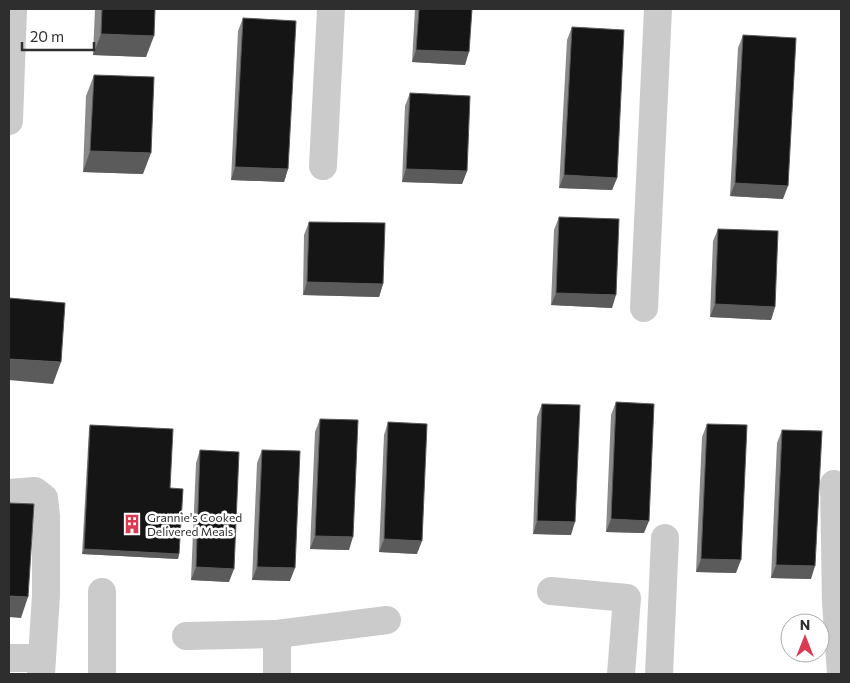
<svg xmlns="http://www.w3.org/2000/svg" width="850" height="683" font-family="Commissioner,sans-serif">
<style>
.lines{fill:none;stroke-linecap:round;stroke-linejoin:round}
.minor{stroke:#cbcbcb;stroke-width:28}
.wall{fill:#8a8a8a}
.shaded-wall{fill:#5b5b5b}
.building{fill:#151515;stroke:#5b5b5b}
.labels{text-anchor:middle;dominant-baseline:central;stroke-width:5;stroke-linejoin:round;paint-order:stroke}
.poi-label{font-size:12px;fill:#2e2e2e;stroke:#fff;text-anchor:start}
</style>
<rect width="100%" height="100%" fill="#fff"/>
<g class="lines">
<g class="minor">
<polyline points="9,121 13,9"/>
<polyline points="323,166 331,9"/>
<polyline points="644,308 658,9"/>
<polyline points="834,484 836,603 841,674"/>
<polyline points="9,493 35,491 44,498 46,516 46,595 41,674"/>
<polyline points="551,591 627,598 621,674"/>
<polyline points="102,592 102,674"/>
<polyline points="186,636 277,634"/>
<polyline points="9,658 42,658"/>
<polyline points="277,674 277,634 387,620"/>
<polyline points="659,674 665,538"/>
</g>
</g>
<g class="wall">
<polygon points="95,9 155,9 146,57 93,55"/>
<polygon points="415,9 472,9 465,65 412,62"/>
<polygon points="243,18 288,169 284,182 231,180 238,31"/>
<polygon points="572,27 617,178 612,190 559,188 567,40"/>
<polygon points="743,35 783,199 730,196 738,48"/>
<polygon points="94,75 143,174 83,172 86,96"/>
<polygon points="410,93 467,171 462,184 402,182 405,106"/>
<polygon points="559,217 612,308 551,305 554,230"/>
<polygon points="309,222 383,284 379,297 303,295 304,235"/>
<polygon points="718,229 775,307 771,320 710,317 713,241"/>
<polygon points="616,402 644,533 606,532 611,415"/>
<polygon points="542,404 571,535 533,534 537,417"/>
<polygon points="320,419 349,550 310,549 315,432"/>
<polygon points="388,422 417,554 379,552 384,435"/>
<polygon points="707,424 736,573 696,572 702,437"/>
<polygon points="90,425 170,488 179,554 178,559 82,554 89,429"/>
<polygon points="782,430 811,579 771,578 777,443"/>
<polygon points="200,450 229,582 191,580 196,463"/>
<polygon points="262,450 290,581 252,580 257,463"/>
</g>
<g class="shaded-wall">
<polygon points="101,34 154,36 146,57 93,55"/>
<polygon points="416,50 469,52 465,65 412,62"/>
<polygon points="90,151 151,153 143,174 83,172"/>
<polygon points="235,167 288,169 284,182 231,180"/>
<polygon points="406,169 467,171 462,184 402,182"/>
<polygon points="564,175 617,178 612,190 559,188"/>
<polygon points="735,183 788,186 783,199 730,196"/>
<polygon points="307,282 383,284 379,297 303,295"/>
<polygon points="556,293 616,295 612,308 551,305"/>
<polygon points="715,304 775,307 771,320 710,317"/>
<polygon points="9,359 61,362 53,384 9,380"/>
<polygon points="611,519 649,521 644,533 606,532"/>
<polygon points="537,521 575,522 571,535 533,534"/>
<polygon points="315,536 353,537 349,550 310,549"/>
<polygon points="384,539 422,541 417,554 379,552"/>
<polygon points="84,549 179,554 178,559 82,554"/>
<polygon points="701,559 741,560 736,573 696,572"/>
<polygon points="776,565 815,566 811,579 771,578"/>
<polygon points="196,567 234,569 229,582 191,580"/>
<polygon points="257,567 295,568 290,581 252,580"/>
<polygon points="9,596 28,597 21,618 9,617"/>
</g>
<g class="building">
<polygon points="102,9 155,9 154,36 101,34"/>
<polygon points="419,9 472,9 469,52 416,50"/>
<polygon points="243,18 296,21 288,169 235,167"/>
<polygon points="572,27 624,30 617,178 564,175"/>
<polygon points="743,35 796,38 788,186 735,183"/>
<polygon points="94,75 154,77 151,153 90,151"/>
<polygon points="410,93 470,96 467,171 406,169"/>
<polygon points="559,217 619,219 616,295 556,293"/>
<polygon points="309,222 385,223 383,284 307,282"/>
<polygon points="718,229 778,231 775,307 715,304"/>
<polygon points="9,298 65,303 61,362 9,359"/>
<polygon points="616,402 654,404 649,521 611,519"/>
<polygon points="542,404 580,405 575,522 537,521"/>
<polygon points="320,419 358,420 353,537 315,536"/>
<polygon points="388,422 427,424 422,541 384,539"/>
<polygon points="707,424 747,425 741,560 701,559"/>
<polygon points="90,425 173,429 170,488 183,489 179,554 84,549"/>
<polygon points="782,430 822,431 815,566 776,565"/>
<polygon points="200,450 239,452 234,569 196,567"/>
<polygon points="262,450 300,451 295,568 257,567"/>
<polygon points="9,503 34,504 28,597 9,596"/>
</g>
<defs>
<symbol id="building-bare" viewBox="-9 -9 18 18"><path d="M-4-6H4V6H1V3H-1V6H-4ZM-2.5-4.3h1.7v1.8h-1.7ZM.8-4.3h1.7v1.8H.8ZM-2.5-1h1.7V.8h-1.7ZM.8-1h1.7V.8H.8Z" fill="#da3b53" stroke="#fff" stroke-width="2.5" paint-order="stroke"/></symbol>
</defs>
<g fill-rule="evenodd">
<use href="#building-bare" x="118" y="510" width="28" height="28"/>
</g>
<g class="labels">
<g class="poi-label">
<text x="147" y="517">Grannie's Cooked<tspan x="147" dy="14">Delivered Meals</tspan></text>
</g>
</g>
<rect width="850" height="683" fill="none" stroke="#2e2e2e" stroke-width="20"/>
<g transform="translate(805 638)"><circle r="24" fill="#ffffff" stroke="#ababab"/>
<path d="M0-4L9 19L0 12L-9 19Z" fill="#da3b53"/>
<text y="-8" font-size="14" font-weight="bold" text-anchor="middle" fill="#2e2e2e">N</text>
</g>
<path d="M22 42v8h72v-8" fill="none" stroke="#2e2e2e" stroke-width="2.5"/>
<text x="30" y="42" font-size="15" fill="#2e2e2e" stroke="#ffffff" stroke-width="4" paint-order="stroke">20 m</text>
</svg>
